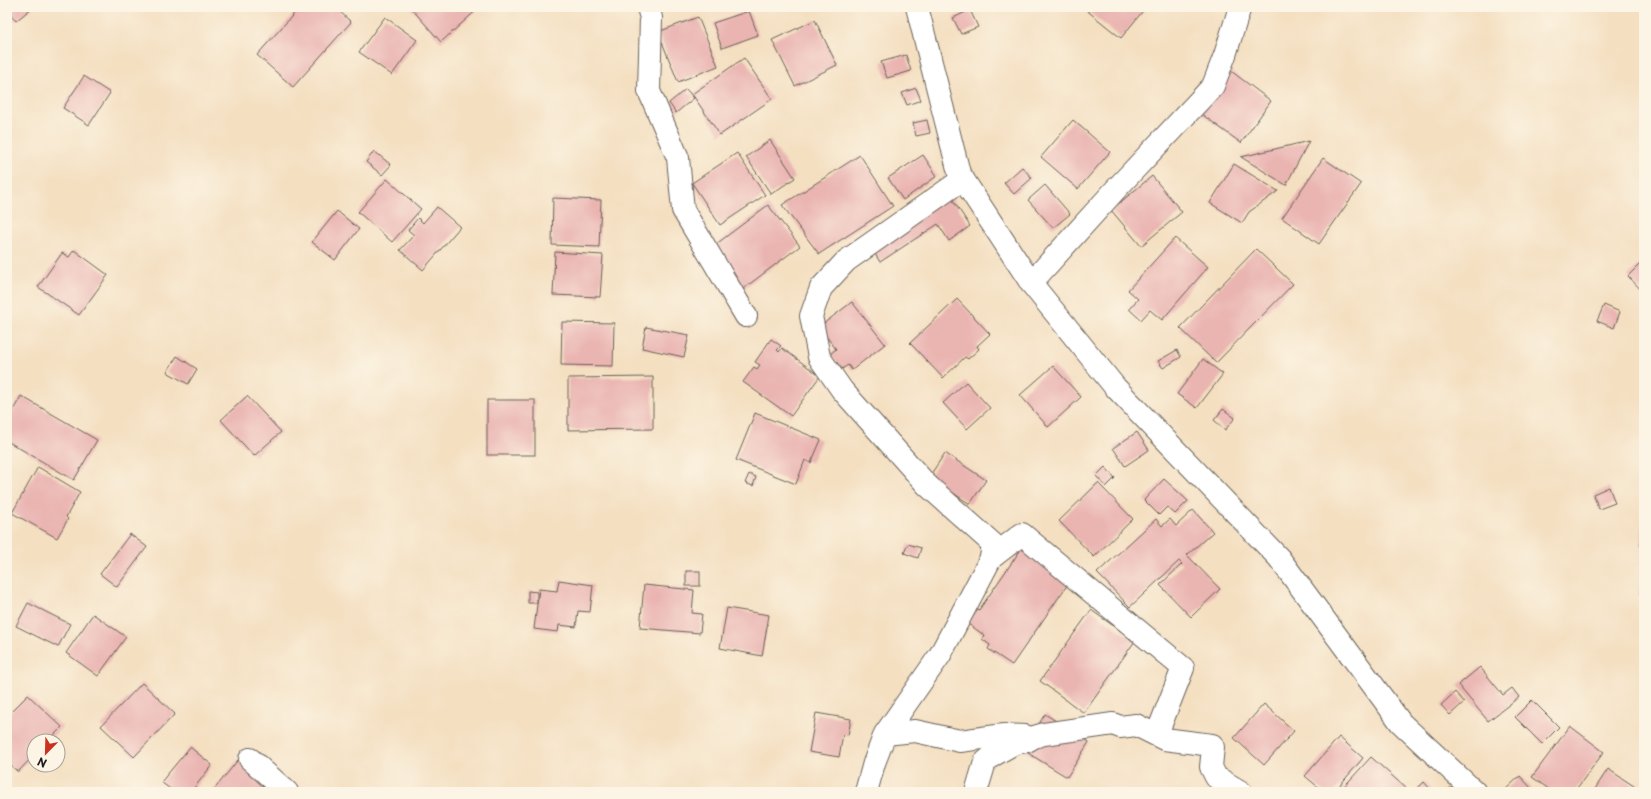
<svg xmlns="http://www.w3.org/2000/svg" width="1651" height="799" font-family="'Playpen Sans',sans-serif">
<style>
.building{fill:#eab4b1}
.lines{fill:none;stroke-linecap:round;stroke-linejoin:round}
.minor-casing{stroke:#686056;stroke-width:24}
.minor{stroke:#fff;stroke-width:22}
</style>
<rect width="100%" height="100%" fill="#fcf5e5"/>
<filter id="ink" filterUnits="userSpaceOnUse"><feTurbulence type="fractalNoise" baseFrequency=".025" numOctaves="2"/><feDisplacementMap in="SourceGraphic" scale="8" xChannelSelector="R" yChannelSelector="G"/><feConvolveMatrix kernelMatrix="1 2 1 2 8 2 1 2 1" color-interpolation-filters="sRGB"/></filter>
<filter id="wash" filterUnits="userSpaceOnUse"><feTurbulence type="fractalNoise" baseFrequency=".012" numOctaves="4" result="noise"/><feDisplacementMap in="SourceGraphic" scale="16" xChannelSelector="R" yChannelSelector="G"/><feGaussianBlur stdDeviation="0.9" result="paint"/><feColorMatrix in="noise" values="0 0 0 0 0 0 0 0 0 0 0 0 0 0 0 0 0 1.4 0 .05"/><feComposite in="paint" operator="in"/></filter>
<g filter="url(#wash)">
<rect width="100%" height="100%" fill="#f4dfc1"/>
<g id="blocks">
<g class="building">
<polygon points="7,7 33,7 16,21 7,11"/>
<polygon points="300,7 335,7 351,22 293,87 257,55"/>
<polygon points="410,7 480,7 441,42"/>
<polygon points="1087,7 1146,7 1121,38 1085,9"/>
<polygon points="970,10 978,27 961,34 953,18"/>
<polygon points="749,11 758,35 722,48 713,23"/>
<polygon points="385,17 417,40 392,75 359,52"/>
<polygon points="698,17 718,66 678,82 658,32"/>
<polygon points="815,20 837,65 795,86 772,40"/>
<polygon points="906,55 911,71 887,78 881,62"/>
<polygon points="744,58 772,99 720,135 692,94"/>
<polygon points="1231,71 1271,101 1241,143 1200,113"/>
<polygon points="84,76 110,93 89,125 63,108"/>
<polygon points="916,88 921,100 907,105 902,93"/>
<polygon points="686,89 694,98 676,113 669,103"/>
<polygon points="927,120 930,133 916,136 913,123"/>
<polygon points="1073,120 1110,152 1078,189 1041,157"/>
<polygon points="770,140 795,178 771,194 746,157"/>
<polygon points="1309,141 1286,185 1241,157"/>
<polygon points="374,151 391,165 382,175 366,162"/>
<polygon points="737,153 765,195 720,225 692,183"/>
<polygon points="860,155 893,206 819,254 782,205"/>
<polygon points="923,155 937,176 903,200 888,178"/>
<polygon points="1323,158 1361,184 1319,244 1282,218"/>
<polygon points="1234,164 1278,191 1249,212 1242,223 1210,203"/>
<polygon points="1022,167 1032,178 1014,194 1004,183"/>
<polygon points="1152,176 1182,212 1141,246 1111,210"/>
<polygon points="387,179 421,209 392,242 358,212"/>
<polygon points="1045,185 1070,214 1053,228 1028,200"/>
<polygon points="948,193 970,226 949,241 938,224 880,262 870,246"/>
<polygon points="553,198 601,200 599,247 552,245"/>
<polygon points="768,205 800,246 743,289 711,248"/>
<polygon points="437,207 460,227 423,270 400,250 414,235 408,230 418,218 423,223"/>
<polygon points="337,211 359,229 335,260 312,242"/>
<polygon points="1175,238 1208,267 1162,320 1150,310 1141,320 1129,309 1138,299 1128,290"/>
<polygon points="1256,249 1293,284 1216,363 1180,328"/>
<polygon points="74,250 108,275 79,315 38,287 62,253 69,257"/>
<polygon points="555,252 603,255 600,297 553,295"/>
<polygon points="1644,260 1644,293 1628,276"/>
<polygon points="957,299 990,334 977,346 979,349 968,359 965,357 943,378 910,343"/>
<polygon points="852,302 885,344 852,370 848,365 842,369 830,354 836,349 819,327"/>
<polygon points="1604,305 1620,312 1614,328 1597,321"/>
<polygon points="562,322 614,323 613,366 561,365"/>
<polygon points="646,327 689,335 684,357 642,348"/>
<polygon points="771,339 781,346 777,350 779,352 782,348 820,376 791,416 743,382 754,367 757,369 760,365 755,362"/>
<polygon points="1177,350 1181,357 1163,368 1158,361"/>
<polygon points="177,356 197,369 188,384 167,372"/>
<polygon points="1203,359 1223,374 1197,408 1177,394"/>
<polygon points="1053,366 1081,397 1048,427 1020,395"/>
<polygon points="653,377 653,429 568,430 568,378"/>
<polygon points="966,382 990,408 967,429 943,403"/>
<polygon points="21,396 97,440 74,480 7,441 7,421"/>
<polygon points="247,396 281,432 254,456 221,420"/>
<rect x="487" y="400" width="48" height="55"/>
<polygon points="1223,409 1235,418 1225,430 1214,420"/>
<polygon points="755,413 821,440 811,463 805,460 796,484 736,460"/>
<polygon points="1137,432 1149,450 1125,466 1113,448"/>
<polygon points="945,453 986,480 970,504 953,493 950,498 929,477"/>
<polygon points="38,467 80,492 66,517 68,519 57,538 12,513"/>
<polygon points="1105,467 1115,478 1106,487 1096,476"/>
<polygon points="749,474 756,477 753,486 745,483"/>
<polygon points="1164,479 1188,501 1175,514 1167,507 1159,515 1144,500"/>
<polygon points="1098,483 1133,519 1094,557 1059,521"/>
<polygon points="1609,487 1615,503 1599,509 1593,494"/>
<polygon points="1193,510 1213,532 1187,555 1220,589 1191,617 1160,585 1182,564 1179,561 1130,607 1097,573 1156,519 1162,526 1170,519 1176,526"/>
<polygon points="1643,518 1644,518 1644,546 1641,546"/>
<polygon points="130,534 147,547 117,587 100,574"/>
<polygon points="908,544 921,548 918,558 904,553"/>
<polygon points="1024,545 1070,581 1012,665 988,649 990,645 982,639 984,635 964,621 974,606 979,610"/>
<polygon points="1643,548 1644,548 1644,595 1640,594"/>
<rect x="686" y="571" width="14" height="15"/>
<polygon points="559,580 593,585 590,612 578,611 576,627 559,625 558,632 534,629 539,589 557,591"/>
<polygon points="644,585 694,590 692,613 702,614 700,633 640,628"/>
<polygon points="528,591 537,592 537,603 528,603"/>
<polygon points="28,603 70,624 58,647 16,626"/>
<polygon points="727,608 769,615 762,656 720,648"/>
<polygon points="1091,610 1135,641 1084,713 1040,681"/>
<polygon points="93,614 126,637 98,676 66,653"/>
<polygon points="1480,667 1503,695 1512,688 1519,697 1488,721 1458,685"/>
<polygon points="142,683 175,714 134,757 101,726"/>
<polygon points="1455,692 1464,702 1450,715 1441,705"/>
<polygon points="28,695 62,727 48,741 34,741 34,755 18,772 7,762 7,716"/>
<polygon points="1532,700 1559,727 1542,744 1515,717"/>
<polygon points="1264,704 1294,731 1264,765 1234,738"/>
<polygon points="816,713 851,719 848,735 843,734 839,757 809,752"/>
<polygon points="1045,714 1089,742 1067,777 1023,750"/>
<polygon points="1570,726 1604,752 1574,792 1553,792 1532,777"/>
<polygon points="1339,737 1363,758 1334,792 1324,792 1305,776"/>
<polygon points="190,747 212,765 191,792 174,792 161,782"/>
<polygon points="1371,757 1407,789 1404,792 1339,792"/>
<polygon points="238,760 274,788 271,792 212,792"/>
<polygon points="1608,769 1643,792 1593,792"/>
<polygon points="1520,776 1531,788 1527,792 1507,792 1505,790"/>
<polygon points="1424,782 1432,791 1430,792 1414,792"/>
<polygon points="1457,784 1462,792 1444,792"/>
</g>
</g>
</g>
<g filter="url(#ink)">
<use href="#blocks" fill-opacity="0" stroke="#686056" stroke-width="1"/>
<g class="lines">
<defs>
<g id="minor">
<polyline points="648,7 651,18 649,91 678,158 683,210 746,316"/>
<polyline points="917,7 959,173 1031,283 1115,387 1279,558 1401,723 1475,792"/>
<polyline points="1031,283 1116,189 1213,86 1225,55 1240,7"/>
<polyline points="991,558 1022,534 1183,668 1157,734"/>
<polyline points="885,734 915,731 960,741 1004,735 1025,736"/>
<polyline points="250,759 287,792"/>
<polyline points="866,792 874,763 885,734 940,655 991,558 993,544 927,485 842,390 819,357 811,316 821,288 846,261 963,179"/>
<polyline points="976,792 985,762 992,756 1015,743 1027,741 1034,737 1044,734 1113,724 1120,727 1136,725 1164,739 1212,745 1213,747 1211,767 1216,777 1241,792"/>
</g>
</defs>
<use href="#minor" class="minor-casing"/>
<use href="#minor" class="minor"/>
</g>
</g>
<rect width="1651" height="799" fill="none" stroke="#fcf5e5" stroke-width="24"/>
<g transform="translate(46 753) rotate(203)"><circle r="19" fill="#fcf5e5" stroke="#a29e95"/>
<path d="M0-3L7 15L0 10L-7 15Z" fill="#c8321e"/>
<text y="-6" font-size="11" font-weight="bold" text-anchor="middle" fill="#1c1c1c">N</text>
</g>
</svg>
